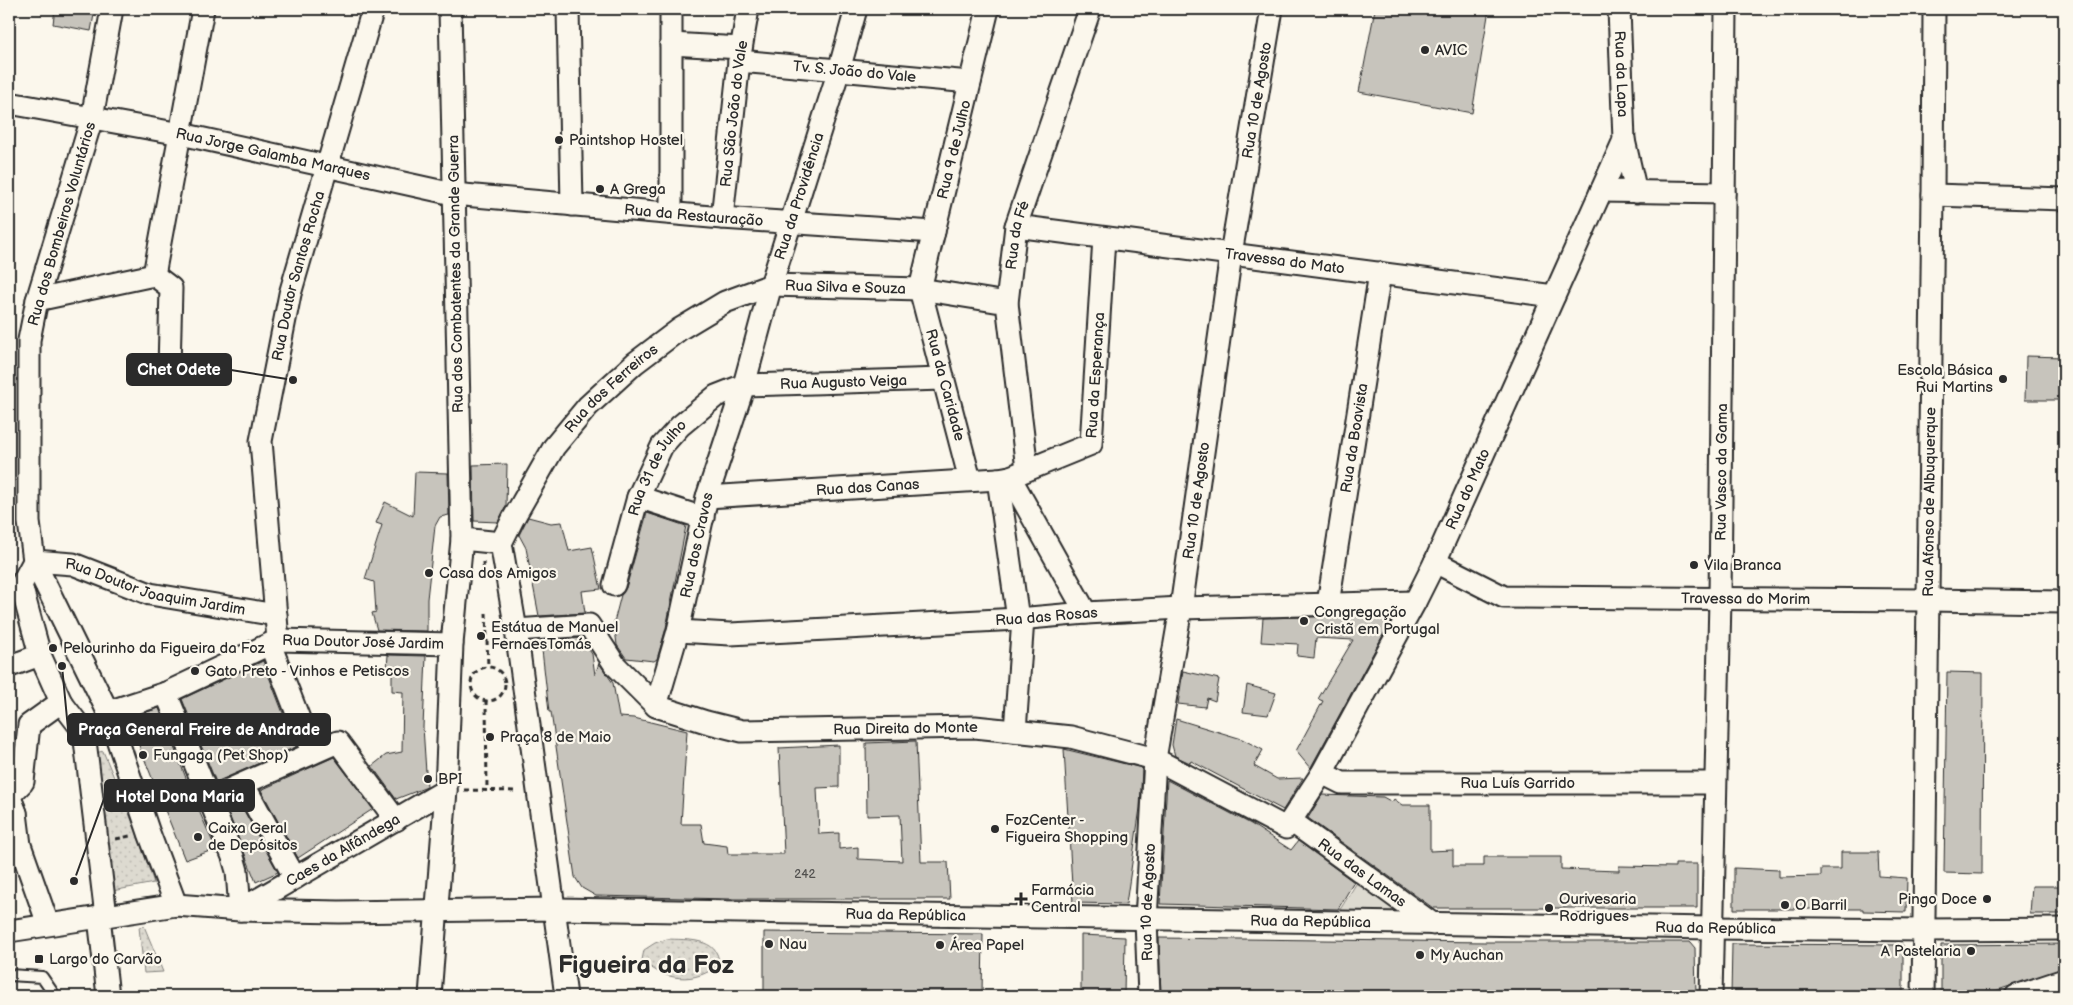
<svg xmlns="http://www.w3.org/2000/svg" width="2073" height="1005" font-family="'Balsamiq Sans',sans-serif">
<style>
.grass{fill:url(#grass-dots);stroke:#84827e}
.park{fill:#dddad0;stroke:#84827e}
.building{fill:#c7c4bc;stroke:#2b2b2b}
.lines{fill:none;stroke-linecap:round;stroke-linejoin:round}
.lane-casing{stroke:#2b2b2b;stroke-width:14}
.street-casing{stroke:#2b2b2b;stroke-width:25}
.path{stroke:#2b2b2b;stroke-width:3;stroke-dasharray:5 4;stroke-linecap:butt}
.lane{stroke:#fbf7ec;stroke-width:10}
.street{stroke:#fbf7ec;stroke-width:21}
.poi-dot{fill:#2b2b2b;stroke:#fbf7ec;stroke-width:2}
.labels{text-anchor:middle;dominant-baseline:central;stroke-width:4.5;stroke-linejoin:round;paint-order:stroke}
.number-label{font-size:12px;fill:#52514f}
.poi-label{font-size:15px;fill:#2b2b2b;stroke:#fbf7ec;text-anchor:start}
.street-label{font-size:15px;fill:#2b2b2b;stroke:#fbf7ec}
.town-label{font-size:25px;font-weight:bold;fill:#2b2b2b;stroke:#fbf7ec}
.leader{fill:none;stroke:#2b2b2b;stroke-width:2}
.callout-dot{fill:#2b2b2b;stroke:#fbf7ec;stroke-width:2}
.callout{fill:#2b2b2b;stroke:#2b2b2b;stroke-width:2}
.callout-label{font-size:16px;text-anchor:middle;font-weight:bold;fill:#fff}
</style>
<defs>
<pattern id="grass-dots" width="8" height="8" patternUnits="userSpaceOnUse" patternTransform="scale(1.25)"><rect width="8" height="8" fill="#dddad0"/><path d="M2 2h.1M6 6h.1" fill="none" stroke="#bebbb3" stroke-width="1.8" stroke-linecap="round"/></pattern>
</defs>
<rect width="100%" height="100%" fill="#fbf7ec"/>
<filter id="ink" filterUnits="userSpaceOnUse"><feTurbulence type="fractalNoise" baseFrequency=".02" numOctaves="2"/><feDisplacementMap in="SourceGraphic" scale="10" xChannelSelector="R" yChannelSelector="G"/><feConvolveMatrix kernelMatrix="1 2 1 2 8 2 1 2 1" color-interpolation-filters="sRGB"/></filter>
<g filter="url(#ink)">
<g class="grass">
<polygon points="103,751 135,828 154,883 112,891 96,753"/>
<polygon points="144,926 163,972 144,973 139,927"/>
<path d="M 667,939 C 686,940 719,937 719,964 C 696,985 663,981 642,960 L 644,950 L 655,943 Z"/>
</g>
<polygon class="park" points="1363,873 1433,924 1336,916"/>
<g class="building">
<polygon points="55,9 95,9 91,31 53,24"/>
<polygon points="1375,9 1489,9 1472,113 1359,92"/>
<polygon points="2026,356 2064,357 2064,400 2025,400"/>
<polygon points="507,464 506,506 498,522 474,521 473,465"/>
<polygon points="415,472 448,473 449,515 440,517 435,526 427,599 427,631 377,630 372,613 376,612 374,582 365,579 382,525 376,523 385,502 413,516"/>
<polygon points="647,513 686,526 666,628 657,659 654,661 626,658 617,645 614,622 621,595 626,588"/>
<polygon points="528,517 551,523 562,522 569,551 592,547 601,589 582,591 585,613 539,616 526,548 519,535"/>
<polygon points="1394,615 1311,767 1310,768 1296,751 1323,701 1318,699 1353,640 1316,638 1314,658 1297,656 1298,644 1261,642 1263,618"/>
<polygon points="581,638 592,654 595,675 599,663 613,683 619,717 634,718 687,731 681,824 701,824 704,843 727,846 728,854 784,854 779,748 839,745 839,787 817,788 819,834 839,833 839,849 858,847 858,859 902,861 900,815 867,816 866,743 916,741 921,862 948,862 950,899 730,899 596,896 582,888 575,877 551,712 549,712 541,641"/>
<polygon points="388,655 426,656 423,727 427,787 396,799 372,766 386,755 402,752 403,692 392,691 392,669 387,668"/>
<polygon points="263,661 296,747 216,782 182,699"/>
<polygon points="1183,671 1219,679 1215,701 1207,698 1205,707 1178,704"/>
<polygon points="1947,672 1983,673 1982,874 1944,873"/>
<polygon points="1247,685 1276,693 1268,715 1243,712"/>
<polygon points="159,708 196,804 218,854 210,851 185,860 128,718"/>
<polygon points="1176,719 1242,739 1263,750 1254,766 1277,779 1303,778 1283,810 1191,761 1190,763 1175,756 1172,745"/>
<polygon points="1064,749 1142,768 1140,808 1126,904 1073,903"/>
<polygon points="334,757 373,809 298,858 261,790"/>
<polygon points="1167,780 1251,824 1291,850 1298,841 1354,882 1338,909 1160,904"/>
<polygon points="1322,795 1383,797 1392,802 1394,799 1402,805 1430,805 1430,851 1453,850 1453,866 1484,866 1484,857 1561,857 1561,869 1619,871 1619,866 1675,867 1675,864 1697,864 1697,908 1433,908 1308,818"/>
<polygon points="238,800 278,872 256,882 225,805"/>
<polygon points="1841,852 1878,852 1879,876 1907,878 1906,912 1863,911 1863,909 1734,909 1734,868 1779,870 1779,877 1821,876 1821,869 1841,869"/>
<polygon points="2032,886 2064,886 2064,914 2030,914"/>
<polygon points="764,932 983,934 982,994 764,993"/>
<polygon points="1081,935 1125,937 1124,996 1081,996"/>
<polygon points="1159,938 1486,942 1690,942 1695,948 1696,996 1161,996"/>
<polygon points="1732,944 1903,945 1903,996 1731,996"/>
<polygon points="2064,944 2064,968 1980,996 1941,996 1941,945"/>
</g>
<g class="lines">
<defs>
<polyline id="lane" points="9,975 42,977 55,996"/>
<g id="street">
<polyline points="112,9 92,118 37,300 29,340 29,522 34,561 108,712 149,833 176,905"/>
<polyline points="568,9 572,205"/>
<path id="s1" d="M 1619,9 L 1624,140 L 1636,192"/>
<polyline points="671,44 741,48"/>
<path id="s2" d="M 739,61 L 970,82"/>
<path id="s3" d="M 9,103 L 181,134 L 453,194 L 722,218 L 934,232"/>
<polyline points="1601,191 1724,193"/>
<polyline points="1933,195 2064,199"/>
<polyline points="671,213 671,9"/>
<path id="s4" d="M 722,218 L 739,61 L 748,9"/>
<path id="s5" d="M 1016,226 L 1554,296"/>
<polyline points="154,275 203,9"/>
<polyline points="154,275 171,288 169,369"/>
<polyline points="37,300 154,275"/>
<path id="s6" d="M 1027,469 L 1007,303 L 1016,226 L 1090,9"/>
<polyline points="1010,477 1086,613"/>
<polyline points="998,479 1018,619"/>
<path id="s7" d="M 970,480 L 920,289 L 988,9"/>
<polyline points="638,497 703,518"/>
<path id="s8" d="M 707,497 L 998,479 L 1010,477 L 1091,444 L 1104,238"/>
<polyline points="462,539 501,543 516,630 566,996"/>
<path id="s9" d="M 501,543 L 513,519 L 554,447 L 588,406 L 635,363 L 680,329 L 725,302 L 771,285 L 920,289 L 1007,303"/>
<polyline points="34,561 21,585 40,655 61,702 84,732 106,916"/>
<path id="s10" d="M 34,561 L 73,564 L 150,594 L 276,615"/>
<path id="s11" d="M 1435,562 L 1504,597 L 1928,600 L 2064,602"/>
<path id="s12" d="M 614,585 L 638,497 L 662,446 L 680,426 L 716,396 L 744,385 L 943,379"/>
<path id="s13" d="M 1328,604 L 1380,273"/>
<path id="s14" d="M 516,630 L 589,625 L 615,665 L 656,706 L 706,722 L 742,731 L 975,727 L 1071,737 L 1155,759 L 1286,828 L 1322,773 L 1415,602 L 1435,562 L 1624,140"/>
<path id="s15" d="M 678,631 L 730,634 L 1018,619 L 1086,613 L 1181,608 L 1415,602"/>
<path id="s16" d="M 278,640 L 261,441 L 290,294 L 373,9"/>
<polyline points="270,644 312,752"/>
<polyline points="10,666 40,655"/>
<path id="s17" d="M 166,693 L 233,857 L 237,871 L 240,910 L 446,790"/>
<path id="s18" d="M 656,706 L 678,631 L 707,497 L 744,385 L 771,285 L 839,70 L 856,9"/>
<path id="s19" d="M 108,712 L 166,693 L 278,640 L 452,644"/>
<polyline points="1015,731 1023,619"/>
<path id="s20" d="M 1322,773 L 1342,783 L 1715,783"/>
<polyline points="244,785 295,878"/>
<polyline points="208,799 338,742 396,820"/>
<polyline points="12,803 16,813 20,845 48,924"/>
<polyline points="9,820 16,813 9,796 23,782 29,725 61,702"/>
<path id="s21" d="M 1291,821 L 1433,924"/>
<polyline points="99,917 108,996"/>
<path id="s22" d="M 9,931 L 176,905 L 240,910 L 339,912 L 556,909 L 1712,928 L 1923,930 L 2064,929"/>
<polyline points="430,996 446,790 452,644 462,539 450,9"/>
<path id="s23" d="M 1149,996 L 1146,920 L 1155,759 L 1181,608 L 1231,254 L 1272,9"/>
<path id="s24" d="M 1711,996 L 1720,599 L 1726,9"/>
<path id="s25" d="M 1923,996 L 1933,195 L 1934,9"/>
<polyline points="2016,996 2064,980"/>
</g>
</defs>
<use href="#lane" class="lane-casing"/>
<use href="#street" class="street-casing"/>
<g class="path">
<polyline points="483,562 484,579"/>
<polyline points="486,613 488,667"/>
<circle cx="488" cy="684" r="17"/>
<polyline points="486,700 487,790"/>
<polyline points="464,790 518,791"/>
<polyline points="116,839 130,836"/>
</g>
<use href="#lane" class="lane"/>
<use href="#street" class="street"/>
</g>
</g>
<g class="poi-dot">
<circle cx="1425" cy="50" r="5"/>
<circle cx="559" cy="140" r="5"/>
<circle cx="600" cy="189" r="5"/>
<circle cx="2003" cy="379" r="5"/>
<circle cx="1694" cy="565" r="5"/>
<circle cx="429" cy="573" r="5"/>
<circle cx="1304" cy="621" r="5"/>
<circle cx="481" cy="636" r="5"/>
<circle cx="53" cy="648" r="5"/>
<circle cx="195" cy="671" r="5"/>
<circle cx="490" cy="737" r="5"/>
<circle cx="143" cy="755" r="5"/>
<circle cx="428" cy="779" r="5"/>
<circle cx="995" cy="829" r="5"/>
<circle cx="198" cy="837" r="5"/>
<path d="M1018.5 891.5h5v5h5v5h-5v5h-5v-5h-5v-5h5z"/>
<circle cx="1987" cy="899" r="5"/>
<circle cx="1785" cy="905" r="5"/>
<circle cx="1549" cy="908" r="5"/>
<circle cx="769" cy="944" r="5"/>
<circle cx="940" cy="945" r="5"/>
<circle cx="1971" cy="951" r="5"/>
<circle cx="1420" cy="955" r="5"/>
<rect x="34" y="954" width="10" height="10" rx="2.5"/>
</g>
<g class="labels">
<g class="number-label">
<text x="805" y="874">242</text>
</g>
<g class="poi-label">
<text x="1435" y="50">AVIC</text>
<text x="569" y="140">Paintshop Hostel</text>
<text x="610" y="189">A Grega</text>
<text x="1993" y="370" text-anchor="end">Escola Básica<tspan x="1993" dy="17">Rui Martins</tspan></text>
<text x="1704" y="565">Vila Branca</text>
<text x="439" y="573">Casa dos Amigos</text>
<text x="1314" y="612">Congregação<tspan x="1314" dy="17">Cristã em Portugal</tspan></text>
<text x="491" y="627">Estátua de Manuel<tspan x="491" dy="17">FernaesTomás</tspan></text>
<text x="63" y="648">Pelourinho da Figueira da Foz</text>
<text x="205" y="671">Gato Preto - Vinhos e Petiscos</text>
<text x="500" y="737">Praça 8 de Maio</text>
<text x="153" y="755">Fungaga (Pet Shop)</text>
<text x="438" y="779">BPI</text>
<text x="1005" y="820">FozCenter -<tspan x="1005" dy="17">Figueira Shopping</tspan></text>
<text x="208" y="828">Caixa Geral<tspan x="208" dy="17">de Depósitos</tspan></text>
<text x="1031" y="890">Farmácia<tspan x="1031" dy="17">Central</tspan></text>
<text x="1559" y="899">Ourivesaria<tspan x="1559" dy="17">Rodrigues</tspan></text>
<text x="1977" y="899" text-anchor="end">Pingo Doce</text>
<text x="1795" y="905">O Barril</text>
<text x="779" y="944">Nau</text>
<text x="950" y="945">Área Papel</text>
<text x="1961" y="951" text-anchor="end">A Pastelaria</text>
<text x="1430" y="955">My Auchan</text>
<text x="49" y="959">Largo do Carvão</text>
</g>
<g class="street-label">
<text stroke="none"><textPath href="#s2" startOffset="116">Tv. S. João do Vale</textPath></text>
<text stroke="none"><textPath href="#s1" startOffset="65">Rua da Lapa</textPath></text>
<text stroke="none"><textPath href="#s23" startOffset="904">Rua 10 de Agosto</textPath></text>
<text stroke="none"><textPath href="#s4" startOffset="105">Rua São João do Vale</textPath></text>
<text stroke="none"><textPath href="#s7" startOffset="341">Rua 9 de Julho</textPath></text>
<text stroke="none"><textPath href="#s3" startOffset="269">Rua Jorge Galamba Marques</textPath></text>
<text stroke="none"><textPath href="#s18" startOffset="530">Rua da Providência</textPath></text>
<text stroke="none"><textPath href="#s3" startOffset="695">Rua da Restauração</textPath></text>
<text transform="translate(62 224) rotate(-74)">Rua dos Bombeiros Voluntários</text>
<text stroke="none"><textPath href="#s6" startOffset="236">Rua da Fé</textPath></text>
<text stroke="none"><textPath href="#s5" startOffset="271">Travessa do Mato</textPath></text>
<text transform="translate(456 274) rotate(-91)">Rua dos Combatentes da Grande Guerra</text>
<text stroke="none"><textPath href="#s16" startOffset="369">Rua Doutor Santos Rocha</textPath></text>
<text stroke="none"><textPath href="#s9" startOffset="459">Rua Silva e Souza</textPath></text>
<text stroke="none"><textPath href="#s8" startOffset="460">Rua da Esperança</textPath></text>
<text stroke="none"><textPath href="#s12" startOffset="351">Rua Augusto Veiga</textPath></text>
<text transform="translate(945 385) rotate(75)">Rua da Caridade</text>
<text stroke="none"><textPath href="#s9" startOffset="192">Rua dos Ferreiros</textPath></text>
<text stroke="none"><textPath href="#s13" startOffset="168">Rua da Boavista</textPath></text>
<text stroke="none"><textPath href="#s12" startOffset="126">Rua 31 de Julho</textPath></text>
<text stroke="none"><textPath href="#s24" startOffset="524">Rua Vasco da Gama</textPath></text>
<text stroke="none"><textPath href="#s8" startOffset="161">Rua das Canas</textPath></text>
<text stroke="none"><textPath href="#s14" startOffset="1218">Rua do Mato</textPath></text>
<text stroke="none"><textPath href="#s23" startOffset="499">Rua 10 de Agosto</textPath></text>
<text stroke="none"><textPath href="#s25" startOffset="494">Rua Afonso de Albuquerque</textPath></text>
<text stroke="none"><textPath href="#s18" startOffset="166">Rua dos Cravos</textPath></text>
<text stroke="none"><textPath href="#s10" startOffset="125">Rua Doutor Joaquim Jardim</textPath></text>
<text stroke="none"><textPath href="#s11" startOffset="319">Travessa do Morim</textPath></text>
<text stroke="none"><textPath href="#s15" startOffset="369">Rua das Rosas</textPath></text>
<text stroke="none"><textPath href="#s19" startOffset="270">Rua Doutor José Jardim</textPath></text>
<text stroke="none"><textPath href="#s14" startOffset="432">Rua Direita do Monte</textPath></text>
<text stroke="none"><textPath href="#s20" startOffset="198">Rua Luís Garrido</textPath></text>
<text stroke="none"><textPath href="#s17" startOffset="350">Caes da Alfândega</textPath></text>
<text stroke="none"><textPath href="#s21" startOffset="88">Rua das Lamas</textPath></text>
<text stroke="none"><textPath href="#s23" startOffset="94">Rua 10 de Agosto</textPath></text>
<text stroke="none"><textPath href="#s22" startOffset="899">Rua da República</textPath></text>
<text stroke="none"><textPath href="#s22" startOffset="1304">Rua da República</textPath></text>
<text stroke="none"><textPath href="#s22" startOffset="1709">Rua da República</textPath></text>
</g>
<g class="town-label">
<text x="646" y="965">Figueira da Foz</text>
</g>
</g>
<path class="leader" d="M293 380L231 370M62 666L68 729M74 881L105 796"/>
<g class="callout-dot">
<circle cx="293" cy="380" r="5"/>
<circle cx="62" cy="666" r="5"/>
<circle cx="74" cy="881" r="5"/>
</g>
<g class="callout">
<rect x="127" y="354" width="104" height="31" rx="5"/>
<rect x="68" y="714" width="262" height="31" rx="5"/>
<rect x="105" y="780" width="149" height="31" rx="5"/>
</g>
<g class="callout-label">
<text x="179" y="375">Chet Odete</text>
<text x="199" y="735">Praça General Freire de Andrade</text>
<text x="180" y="802">Hotel Dona Maria</text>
</g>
<rect width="2073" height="1005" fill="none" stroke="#fbf7ec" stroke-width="30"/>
<rect x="15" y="15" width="2043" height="975" fill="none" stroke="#2b2b2b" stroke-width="2" filter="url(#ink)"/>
</svg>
